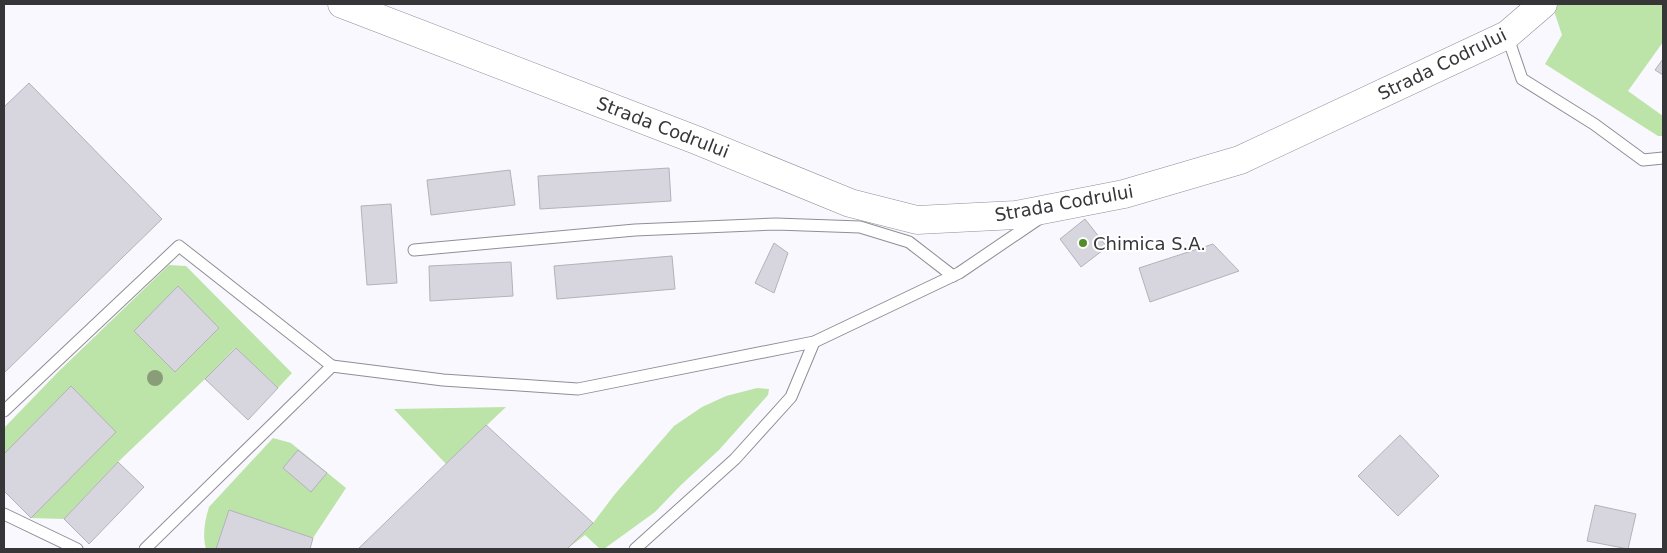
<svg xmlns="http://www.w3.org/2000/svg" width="1667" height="553" font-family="'DejaVu Sans',sans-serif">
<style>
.green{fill:#bde4a8}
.building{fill:#d7d6df;stroke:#b3b2ba}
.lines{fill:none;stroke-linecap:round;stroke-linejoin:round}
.lane-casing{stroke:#908e96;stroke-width:13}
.secondary-casing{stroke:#908e96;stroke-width:29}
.lane{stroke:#fff;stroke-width:11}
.secondary{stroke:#fff;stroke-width:28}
.tree{fill:#899e78}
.poi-dot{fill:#538d29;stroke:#fff;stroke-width:2}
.labels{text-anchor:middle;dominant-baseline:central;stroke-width:4;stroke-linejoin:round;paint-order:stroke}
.street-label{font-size:18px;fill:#363639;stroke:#fff}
.poi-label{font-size:18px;fill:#363639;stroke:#fff;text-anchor:start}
</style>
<rect width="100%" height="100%" fill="#f9f8ff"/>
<g class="green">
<polygon points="1553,4 1663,4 1663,42 1628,91 1663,116 1663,136 1658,136 1545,64 1562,35 1552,5"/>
<polygon points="169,265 186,266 292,373 278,388 235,348 205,379 118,462 64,519 31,518 4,491 4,428 58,372"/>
<polygon points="757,388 769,389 768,395 719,450 681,485 655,512 604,549 600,549 585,535 567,549 593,523 615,494 674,426 702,407 726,396"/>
<polygon points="506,407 446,464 394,409"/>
<path d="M 273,438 L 291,443 L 346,488 L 313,538 L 229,510 L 216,549 L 206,549 C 202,535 205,520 209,507 Z"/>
</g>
<g class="building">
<polygon points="1663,59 1663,75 1655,70"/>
<polygon points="29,83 162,219 4,373 4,107"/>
<polygon points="669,168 671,201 540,209 538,176"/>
<polygon points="510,170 515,205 431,215 427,180"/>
<polygon points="391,204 397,283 367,285 361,206"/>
<polygon points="1085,219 1107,247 1081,267 1060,239"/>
<polygon points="774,243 788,253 774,293 755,283"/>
<polygon points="1213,244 1239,271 1150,302 1139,268"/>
<polygon points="672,256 675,289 557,299 554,266"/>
<polygon points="511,262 513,296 430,301 429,266"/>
<polygon points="178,286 219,328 175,372 134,331"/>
<polygon points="236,348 278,388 248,420 205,379"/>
<polygon points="71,386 116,432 31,518 4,491 4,454"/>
<polygon points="486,425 593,523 567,549 358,549"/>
<polygon points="1400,435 1439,476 1398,516 1358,476"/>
<polygon points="298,450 327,473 311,492 283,468"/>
<polygon points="118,462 144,487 89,544 64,519"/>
<polygon points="1595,505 1636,514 1628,549 1587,541"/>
<polygon points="229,510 313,538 310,549 216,549"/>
</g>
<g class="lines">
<defs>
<g id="lane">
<polyline points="1507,35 1522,79 1594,124 1643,160 1663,158"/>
<polyline points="414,250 635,230 776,224 860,227 909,242 953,276"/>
<polyline points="4,411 179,246 332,366"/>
<polyline points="4,514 77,549"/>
<polyline points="145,549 332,366 443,380 578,389 814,342 959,273 1040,218"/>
<polyline points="635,549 735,459 791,397 814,342"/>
</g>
<polyline id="secondary" points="342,4 696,140 850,203 917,220 1016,215 1124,194 1240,160 1507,35 1543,4"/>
</defs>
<use href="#lane" class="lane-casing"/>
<use href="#secondary" class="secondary-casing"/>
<use href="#lane" class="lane"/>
<use href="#secondary" class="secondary"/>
</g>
<circle class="tree" cx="155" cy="378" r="8"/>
<circle class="poi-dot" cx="1083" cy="243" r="5"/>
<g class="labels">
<g class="street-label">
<text transform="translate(1442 64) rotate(-26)">Strada Codrului</text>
<text transform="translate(663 127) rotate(21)">Strada Codrului</text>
<text transform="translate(1064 203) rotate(-10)">Strada Codrului</text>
</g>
<g class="poi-label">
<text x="1093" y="243">Chimica S.A.</text>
</g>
</g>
<rect width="1667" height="553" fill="none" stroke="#363639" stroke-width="10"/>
</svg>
